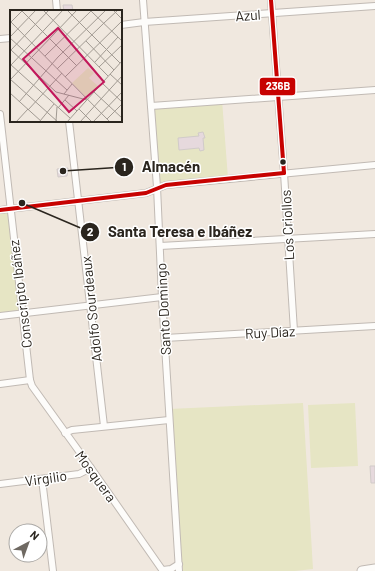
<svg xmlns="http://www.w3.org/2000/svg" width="375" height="571" font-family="Barlow,sans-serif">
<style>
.green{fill:#e6e5c4}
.building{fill:#e6d9dd;stroke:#d1cbc9}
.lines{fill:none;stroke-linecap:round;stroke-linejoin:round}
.minor-casing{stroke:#c1bab4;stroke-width:8}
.secondary-casing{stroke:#c1bab4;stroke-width:11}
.minor{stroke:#fdfcfa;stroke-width:6}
.secondary{stroke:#fdfcfa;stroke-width:9}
.bus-1-casing{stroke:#fff;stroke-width:7}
.bus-1{stroke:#c70201;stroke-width:4}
.bus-dot{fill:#2a251e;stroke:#fff;stroke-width:1.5}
.labels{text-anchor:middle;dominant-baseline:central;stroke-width:3;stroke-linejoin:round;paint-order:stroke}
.street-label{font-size:14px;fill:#2a251e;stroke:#fff}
.inset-road{fill:none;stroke:#a19a92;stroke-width:1}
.view{fill:#c2185b;fill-opacity:0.15;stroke:#c2185b;stroke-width:2}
.inset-edge{fill:none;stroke:#2a251e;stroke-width:2}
.leader{fill:none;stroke:#2a251e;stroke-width:1.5}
.callout-dot{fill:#2a251e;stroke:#fff;stroke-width:1.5}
.mark-label{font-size:12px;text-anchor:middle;font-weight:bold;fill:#fff}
.callout-label{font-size:15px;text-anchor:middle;font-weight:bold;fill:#2a251e;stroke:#fff;stroke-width:3;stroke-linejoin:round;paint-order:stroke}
.line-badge{stroke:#fff;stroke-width:1.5}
.badge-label{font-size:11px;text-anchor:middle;font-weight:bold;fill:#fff}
</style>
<rect width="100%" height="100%" fill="#f0e8df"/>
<g class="green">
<polygon points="222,100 228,178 157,187 151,106"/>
<polygon points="10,209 22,313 0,316 0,210"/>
<polygon points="303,403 313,569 295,571 183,571 169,409"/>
<polygon points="355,403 358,466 311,468 308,405"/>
</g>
<g class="building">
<polygon points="63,5 72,5 73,11 64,11"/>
<polygon points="203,132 205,138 203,138 204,150 200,151 199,148 179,150 178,138 199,136 198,133"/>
<polygon points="68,168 67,176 58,177 57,169"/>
<polygon points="370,466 375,466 375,483 371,483"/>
</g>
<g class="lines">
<defs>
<g id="minor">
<polyline points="56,0 57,11"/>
<polyline points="143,0 157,187 162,297 179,571"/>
<polyline points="271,0 284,173 294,331"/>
<polyline points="121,25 144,22 375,6"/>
<polyline points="0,39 11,38"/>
<polyline points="151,106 375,90"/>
<polyline points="0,114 30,380 32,386 91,468 163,571"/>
<polyline points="69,121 104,426"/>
<polyline points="0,210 146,193 166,185 375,165"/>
<polyline points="160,246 375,234"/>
<polyline points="0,316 162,297"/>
<polyline points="165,338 375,326"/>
<polyline points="0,384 30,380"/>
<polyline points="65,433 72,430 169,420"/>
<polyline points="42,479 53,571"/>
<polyline points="0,484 79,474 91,468"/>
<polyline points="163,570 171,569 179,564"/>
</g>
<polyline id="secondary" points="362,571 375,569"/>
</defs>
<use href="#minor" class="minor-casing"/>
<use href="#secondary" class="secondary-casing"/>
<use href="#minor" class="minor"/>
<use href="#secondary" class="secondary"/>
<defs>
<g id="bus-1">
<polyline points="271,0 284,173"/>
<polyline points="0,210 146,193 166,185 284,173"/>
</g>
</defs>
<use href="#bus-1" class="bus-1-casing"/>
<use href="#bus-1" class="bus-1"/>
</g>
<circle class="bus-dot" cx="283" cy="162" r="3.5"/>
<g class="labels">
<g class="street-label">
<text transform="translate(248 15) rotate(-4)">Azul</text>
<text transform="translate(287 225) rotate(-93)">Los Criollos</text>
<text transform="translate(20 294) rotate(-97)">Conscripto Ibáñez</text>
<text transform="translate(91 309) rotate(-96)">Adolfo Sourdeaux</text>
<text transform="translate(163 309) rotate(-93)">Santo Domingo</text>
<text transform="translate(270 332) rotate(-3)">Ruy Díaz</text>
<text transform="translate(96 476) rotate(54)">Mosquera</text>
<text transform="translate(46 478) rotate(-8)">Virgilio</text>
</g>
</g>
<g transform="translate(10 10)">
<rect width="112" height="112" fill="#f0e8df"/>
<path d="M 78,58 L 84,63 L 79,68 L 88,76 L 77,88 L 62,73 Z" fill="#e6e5c4"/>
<path class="inset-road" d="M 11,0 L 67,56M 33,0 L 98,66M 57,0 L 110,53M 103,0 L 112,9M 81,1 L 112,31M 0,11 L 100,112M 1,12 L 12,1M 94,13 L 108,0M 0,27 L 26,0M 0,28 L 57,80M 76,31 L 104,60M 1,40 L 46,82 L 77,90M 1,40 L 39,0M 35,46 L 81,1M 85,52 L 108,27M 0,54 L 60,108M 1,55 L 53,0M 89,57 L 112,35M 47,59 L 94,13M 100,64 L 112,75M 55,67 L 112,11M 0,69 L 48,112M 0,70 L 67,0M 92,73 L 112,92M 84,82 L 112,108M 0,83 L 32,112M 54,84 L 62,74M 55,90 L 67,101M 9,92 L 48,47 L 96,0M 48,98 L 59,85M 69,99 L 82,112M 18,100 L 52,63M 97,109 L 112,94M 30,111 L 44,94M 46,111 L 47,97M 6,112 L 18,99M 57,112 L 112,51M 70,112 L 112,66M 83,112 L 112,82"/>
<path class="view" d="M 48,18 L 94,72 L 59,102 L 13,49 Z"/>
<rect width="112" height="112" class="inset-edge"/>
</g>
<path class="leader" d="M63 171L124 167M22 203L90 232"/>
<g class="callout-dot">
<circle cx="63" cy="171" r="4"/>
<circle cx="22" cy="203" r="4"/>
<circle cx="124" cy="167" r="10"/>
<circle cx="90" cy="232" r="10"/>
</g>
<g class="mark-label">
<text x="124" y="171">1</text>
<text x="90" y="236">2</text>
</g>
<g class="callout-label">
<text x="171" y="172">Almacén</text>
<text x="180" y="237">Santa Teresa e Ibáñez</text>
</g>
<rect class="line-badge" x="259" y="77" width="37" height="19" rx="4" fill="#c70201"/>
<g class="badge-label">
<text x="278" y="90">236B</text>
</g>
<g transform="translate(28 543) rotate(41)"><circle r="19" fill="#ffffff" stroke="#aaa8a5"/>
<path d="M0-3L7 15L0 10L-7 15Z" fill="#6f6962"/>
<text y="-6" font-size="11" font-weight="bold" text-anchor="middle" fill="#2a251e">N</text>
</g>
</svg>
